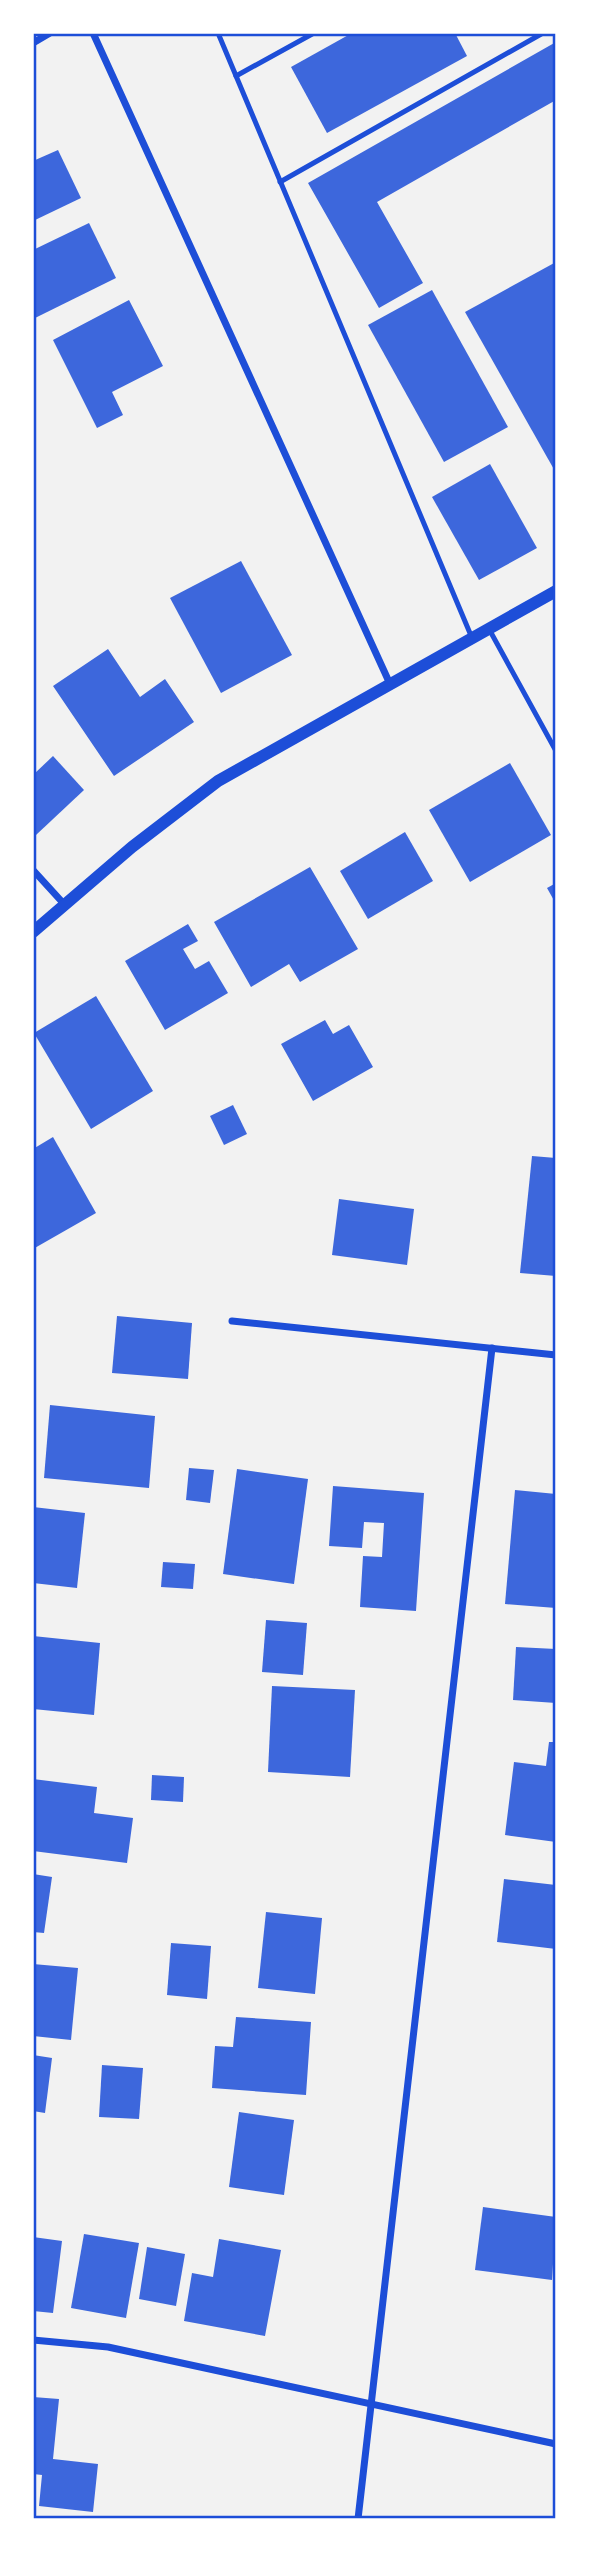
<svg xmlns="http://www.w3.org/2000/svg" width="589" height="2552" font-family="'Archivo Narrow',sans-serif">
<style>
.building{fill:#3d67dc}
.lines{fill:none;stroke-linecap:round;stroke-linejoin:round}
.service{stroke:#1d4ed8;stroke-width:5}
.minor{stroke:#1d4ed8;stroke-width:7}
.tertiary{stroke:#1d4ed8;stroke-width:12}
.neatline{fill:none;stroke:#1d4ed8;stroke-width:2.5}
</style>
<rect width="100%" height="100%" fill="#f2f2f2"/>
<g class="building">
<polygon points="352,33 455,33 467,56 327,133 291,67"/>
<polygon points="556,42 556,100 377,202 423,283 379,308 308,183"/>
<polygon points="58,150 81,198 33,221 33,161"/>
<polygon points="89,223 116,278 33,319 33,250"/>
<polygon points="556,262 556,473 465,312"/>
<polygon points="432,290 508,427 444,462 368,325"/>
<polygon points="129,300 163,366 112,392 123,415 97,428 53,340"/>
<polygon points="490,464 537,548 479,580 432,497"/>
<polygon points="241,561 292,655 221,693 170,598"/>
<polygon points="108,649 140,697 165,679 194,722 114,776 53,686"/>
<polygon points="53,756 84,790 36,835 33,832 33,775"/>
<polygon points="510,763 551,835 470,882 429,810"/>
<polygon points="405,832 433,881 368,919 340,871"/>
<polygon points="310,867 358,949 300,982 289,964 251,987 214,922"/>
<polygon points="556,883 556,904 547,888"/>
<polygon points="188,924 198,941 183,949 195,969 209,961 228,993 165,1030 125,961"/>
<polygon points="96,996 153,1091 91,1129 34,1033"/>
<polygon points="325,1020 333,1034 349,1025 373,1067 313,1101 281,1044"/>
<polygon points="233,1105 247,1134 224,1145 210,1116"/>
<polygon points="53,1137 96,1213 33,1249 33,1149"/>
<polygon points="532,1156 556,1158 556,1276 520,1273"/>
<polygon points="339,1199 414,1209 407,1265 332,1255"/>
<polygon points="117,1316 192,1323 188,1379 112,1373"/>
<polygon points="50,1405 155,1416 149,1488 44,1478"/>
<polygon points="189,1468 214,1470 210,1503 186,1500"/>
<polygon points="237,1469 308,1479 294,1584 223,1574"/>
<polygon points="333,1486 424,1493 416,1611 360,1607 363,1556 382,1557 384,1523 364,1522 362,1548 329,1546"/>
<polygon points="515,1490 556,1494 556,1608 505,1604"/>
<polygon points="33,1507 85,1513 77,1588 33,1583"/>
<polygon points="163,1562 195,1564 193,1589 161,1587"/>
<polygon points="266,1620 307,1623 303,1675 262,1672"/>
<polygon points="33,1636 100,1643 94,1715 33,1709"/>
<polygon points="516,1647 556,1649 556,1703 513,1700"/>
<polygon points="272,1686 355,1690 350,1777 268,1772"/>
<polygon points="549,1742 556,1742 556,1842 505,1835 514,1762 546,1766"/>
<polygon points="152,1775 184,1777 183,1802 151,1800"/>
<polygon points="33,1779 97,1787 94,1813 133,1818 127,1863 33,1851"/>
<polygon points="33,1874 52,1877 44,1933 33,1932"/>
<polygon points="504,1879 556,1885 556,1949 497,1942"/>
<polygon points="266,1912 322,1918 315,1994 258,1988"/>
<polygon points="171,1943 211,1946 207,1999 167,1995"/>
<polygon points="33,1964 78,1968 71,2040 33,2036"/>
<polygon points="236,2017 311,2022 306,2095 212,2088 215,2046 233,2047"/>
<polygon points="33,2055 52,2058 45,2113 33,2111"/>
<polygon points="102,2065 143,2068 139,2119 99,2117"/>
<polygon points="239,2112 294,2120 284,2195 229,2187"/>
<polygon points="483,2207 556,2217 552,2280 475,2270"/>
<polygon points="84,2234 139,2243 126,2318 71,2308"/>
<polygon points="33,2237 62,2241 53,2313 33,2311"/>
<polygon points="219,2239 281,2250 265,2336 184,2321 192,2273 213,2277"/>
<polygon points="147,2247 185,2254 176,2306 139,2299"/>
<polygon points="33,2397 59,2399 53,2459 98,2464 93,2512 39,2506 42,2475 33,2474"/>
</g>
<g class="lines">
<g class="service">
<polyline points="218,33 472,638"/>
<polyline points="236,76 314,33"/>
<polyline points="280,182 543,33"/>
<polyline points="489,629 556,751"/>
</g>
<g class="minor">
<polyline points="93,33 390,684"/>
<polyline points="33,43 50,33"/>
<polyline points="33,870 64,904"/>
<polyline points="232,1321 556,1355"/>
<polyline points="33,2340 108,2347 556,2444"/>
<polyline points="358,2519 492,1348"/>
</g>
<polyline class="tertiary" points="33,932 132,847 218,781 556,591"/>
</g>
<rect width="589" height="2552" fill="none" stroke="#ffffff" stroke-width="70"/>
<rect x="35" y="35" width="519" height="2482" class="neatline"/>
</svg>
